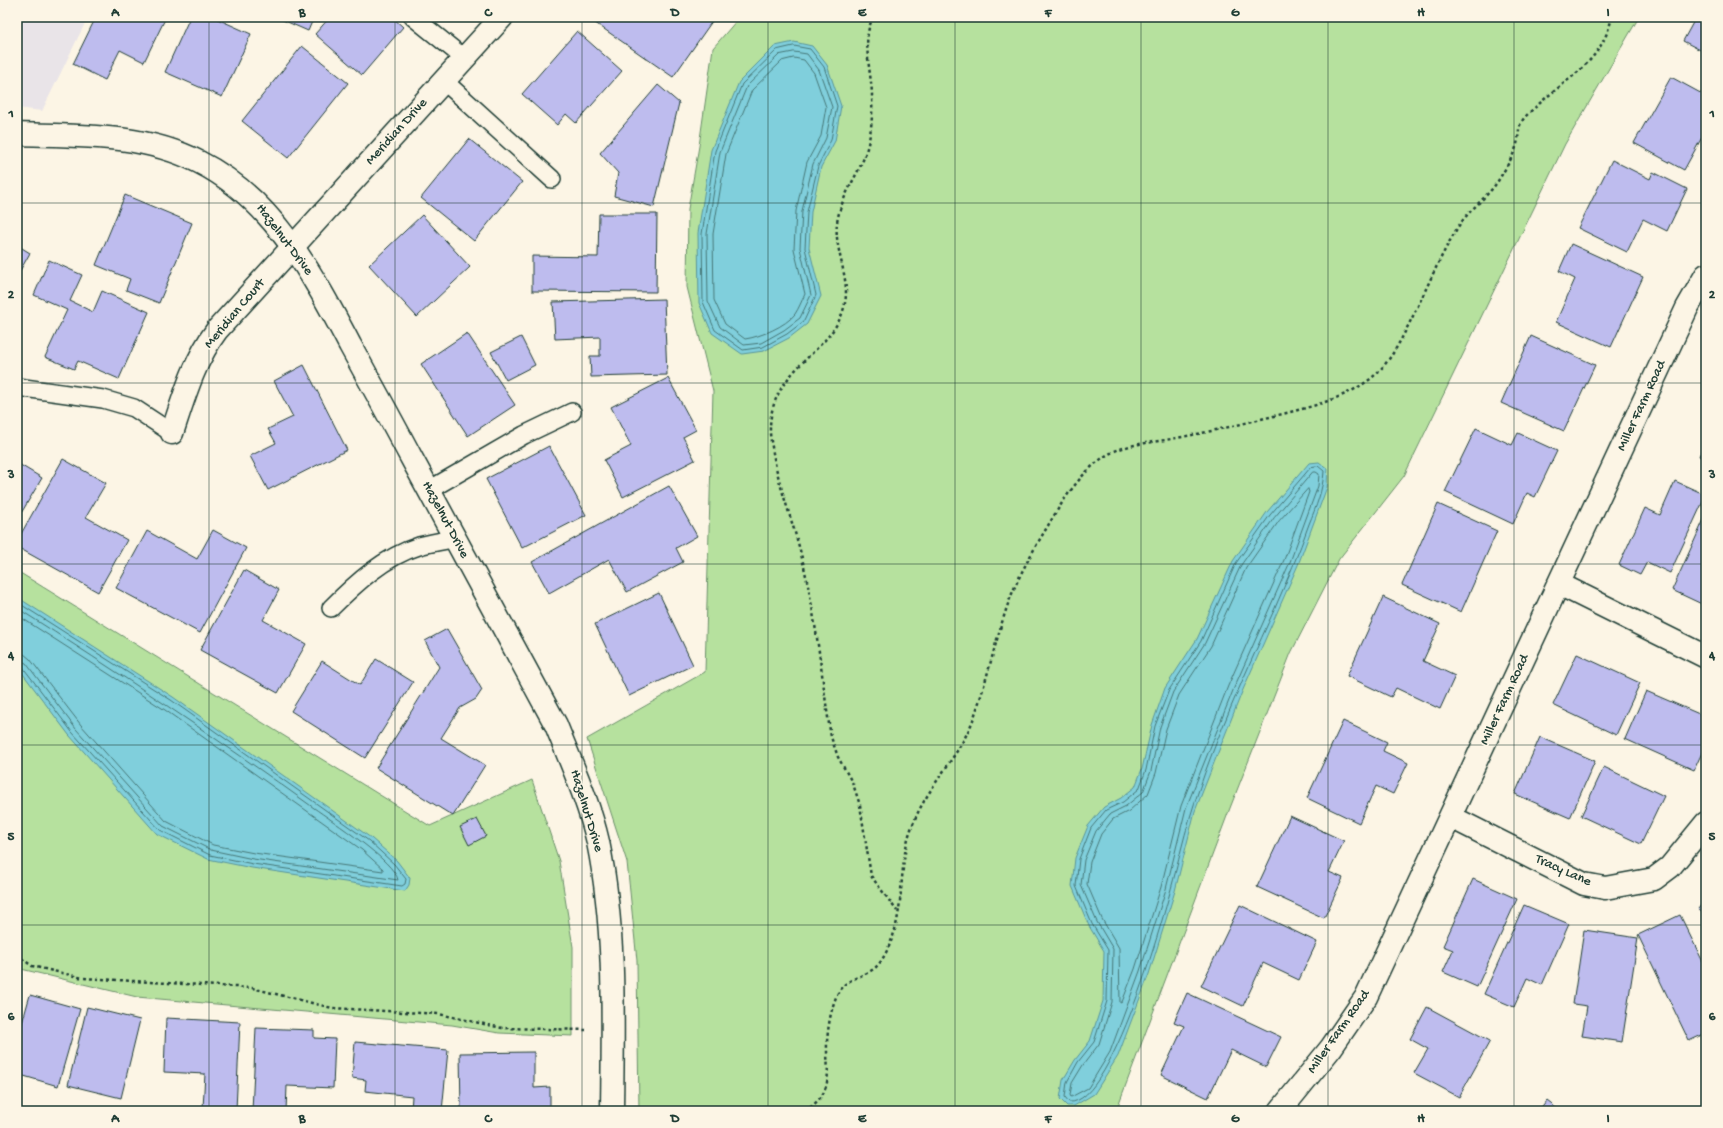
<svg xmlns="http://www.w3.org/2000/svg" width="1723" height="1128" font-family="'Gochi Hand',sans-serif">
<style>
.built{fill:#e9e4e8}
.green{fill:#b6e19e;stroke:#6a8f69}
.water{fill:#80cfdc;stroke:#599599}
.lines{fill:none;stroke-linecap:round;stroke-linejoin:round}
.shore{stroke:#467777;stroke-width:1}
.building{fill:#bebcee;stroke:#1f3d34}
.lane-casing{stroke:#1f3d34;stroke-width:20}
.street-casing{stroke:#1f3d34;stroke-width:25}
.secondary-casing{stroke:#1f3d34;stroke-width:25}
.path{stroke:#1f3d34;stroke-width:2.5;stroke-dasharray:3 3;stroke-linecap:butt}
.lane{stroke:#fcf5e5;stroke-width:17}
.street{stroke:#fcf5e5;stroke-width:22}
.secondary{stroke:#fcf5e5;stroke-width:22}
.grid{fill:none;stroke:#1f3d34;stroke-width:1;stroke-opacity:0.55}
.labels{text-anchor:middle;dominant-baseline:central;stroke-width:3.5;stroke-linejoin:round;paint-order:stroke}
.street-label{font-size:14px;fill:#1f3d34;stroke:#fcf5e5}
.neatline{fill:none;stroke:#1f3d34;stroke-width:1.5}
.grid-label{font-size:13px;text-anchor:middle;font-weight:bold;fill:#1f3d34}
</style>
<rect width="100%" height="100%" fill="#fcf5e5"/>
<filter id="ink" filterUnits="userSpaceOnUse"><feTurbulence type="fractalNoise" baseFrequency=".025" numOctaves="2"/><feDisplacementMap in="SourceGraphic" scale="8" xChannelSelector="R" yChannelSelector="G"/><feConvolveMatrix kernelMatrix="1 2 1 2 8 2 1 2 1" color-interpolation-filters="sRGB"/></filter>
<g filter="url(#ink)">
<polygon class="built" points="17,17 88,17 42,111 17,108"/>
<g class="green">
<polygon points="788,17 1639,17 1565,144 1404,476 1339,559 1291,653 1230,808 1116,1111 639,1111 637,961 627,862 587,739 705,672 713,391 687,287 688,209 699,146 713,48 737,20"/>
<polygon points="17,571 430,826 532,780 559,861 573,947 573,1036 499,1033 452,1025 137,997 17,968"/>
</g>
<g class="water">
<polygon points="794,42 812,46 827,65 841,106 835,141 821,167 811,212 809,248 821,296 807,324 789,338 764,351 742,354 712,333 699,303 698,233 711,150 739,82 775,46"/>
<polygon points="1319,462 1328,469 1327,487 1298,565 1242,692 1195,811 1175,891 1149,974 1118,1056 1094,1094 1074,1106 1067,1106 1060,1099 1063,1080 1075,1060 1090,1041 1103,1001 1104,951 1089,926 1072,886 1075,858 1088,826 1104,807 1121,798 1135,787 1142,769 1152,725 1165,688 1197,639 1233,561 1267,512 1309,463"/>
<polygon points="17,597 173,697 371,838 397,861 410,878 409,885 405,891 252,868 208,859 157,834 69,735 17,666"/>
</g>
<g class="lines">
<g class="shore">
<polygon points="794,46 810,49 824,67 837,106 831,140 818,166 807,212 805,248 816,295 804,321 787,334 763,347 743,350 715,330 703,302 702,234 715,151 742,84 777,50"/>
<polygon points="794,52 807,54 819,70 832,107 826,138 813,164 802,211 800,248 811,295 800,318 784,330 761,343 744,345 720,327 708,301 707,234 720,152 747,86 779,55"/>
<path d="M 794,58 L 804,60 L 814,73 L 826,107 L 821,136 L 807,162 L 796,211 L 794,249 L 805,294 C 802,300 799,308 795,314 C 786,326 760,337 745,339 L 725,324 L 714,300 L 713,234 L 726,154 L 752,90 L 782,61 Z"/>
<path d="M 1318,466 L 1324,471 C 1323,490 1316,507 1309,524 C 1299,553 1287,580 1275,608 C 1240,686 1202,766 1181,850 C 1172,889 1114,1107 1069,1102 L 1065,1097 L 1067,1082 L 1078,1062 L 1094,1042 L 1107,1001 L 1108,950 L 1092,924 L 1076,886 L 1079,859 L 1091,828 L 1106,810 L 1123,802 L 1139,789 L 1146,770 L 1155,726 L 1169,690 L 1201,641 L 1236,563 L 1270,515 L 1311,467 Z"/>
<polygon points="1313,472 1316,472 1319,474 1318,486 1290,562 1234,688 1186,808 1166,889 1140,971 1110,1052 1088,1088 1071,1097 1070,1095 1072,1083 1083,1065 1099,1044 1112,1002 1113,949 1097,922 1081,885 1084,860 1096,831 1110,814 1126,806 1143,792 1151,771 1160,727 1173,692 1205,643 1241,565 1274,518"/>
<polygon points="1308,489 1309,492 1284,560 1228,686 1181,806 1161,887 1135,969 1122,1002 1120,1003 1119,948 1102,919 1087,884 1090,862 1101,834 1113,819 1129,811 1148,794 1156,773 1166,729 1179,695 1211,646 1246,568 1279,521"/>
<polyline points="17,602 171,700 369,841 394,864 406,879 405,884 402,886 253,864 210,855 160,830 72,732 22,666 17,664"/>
<path d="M 17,608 C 118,672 217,738 314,808 C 331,820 395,862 398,880 L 253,859 L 211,850 L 163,826 L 76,729 L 26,663 L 17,659"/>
<polyline points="17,615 165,710 362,850 383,869 383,871 254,853 213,845 166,821 81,725 30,659 24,654 17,653"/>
</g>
</g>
<g class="building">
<polygon points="96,17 166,17 144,62 120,50 105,80 73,64"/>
<polygon points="190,17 213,17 251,34 222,97 165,72"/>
<polygon points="276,17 314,17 308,31"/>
<polygon points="330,17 392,17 403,27 362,75 315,34"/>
<polygon points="594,17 715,17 673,77 591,20"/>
<polygon points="1696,17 1706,17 1706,53 1683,41"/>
<polygon points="577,31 622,71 576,123 566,114 557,125 522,94"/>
<polygon points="302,46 348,83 288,158 242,121"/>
<polygon points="1671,77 1706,96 1706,130 1684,170 1634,143"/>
<polygon points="658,85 679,103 654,207 614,196 618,173 600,153"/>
<polygon points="469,139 522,182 474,241 421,198"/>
<polygon points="1612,160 1650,179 1653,172 1687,189 1667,231 1643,219 1627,252 1578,228"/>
<polygon points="125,195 192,223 159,303 126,290 130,279 96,265"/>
<polygon points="599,214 657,214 656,292 532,291 532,256 598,257"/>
<polygon points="422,215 470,267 417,317 369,265"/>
<polygon points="1571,244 1643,277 1611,347 1556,322 1575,279 1559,271"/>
<polygon points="17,245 30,253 17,276"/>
<polygon points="49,260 82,275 70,301 93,312 102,291 149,312 119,379 78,361 74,369 45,357 67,310 34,295"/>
<polygon points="664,299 667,375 591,377 590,356 600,356 600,337 555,339 553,302"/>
<polygon points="467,333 515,405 468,436 421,364"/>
<polygon points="1531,336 1595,365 1564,431 1501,403"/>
<polygon points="521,337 535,365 506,380 491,352"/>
<polygon points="304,365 347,450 268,490 250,456 276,443 268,429 293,417 274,381"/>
<polygon points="668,378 696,430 683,437 695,460 623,497 604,460 631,446 611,407"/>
<polygon points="1476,428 1512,445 1518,433 1557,451 1535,497 1527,493 1513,524 1445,492"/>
<polygon points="1706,440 1706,460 1699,456"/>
<polygon points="549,446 586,515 522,548 486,479"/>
<polygon points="63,459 106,483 86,517 127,540 98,592 17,547 17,541"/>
<polygon points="17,463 42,478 17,520"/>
<polygon points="1675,481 1706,495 1670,573 1647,562 1640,575 1619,565 1645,508 1660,515"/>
<polygon points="669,486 697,536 676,548 683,562 627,592 609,559 549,593 532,562"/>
<polygon points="1438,504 1497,531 1461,612 1402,585"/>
<polygon points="1706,515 1706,606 1672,590"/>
<polygon points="213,530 246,548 200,633 116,588 147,531 197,559"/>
<polygon points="244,570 279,590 263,620 306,644 278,693 200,650"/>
<polygon points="659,593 693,665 629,696 595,624"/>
<polygon points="1383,597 1440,624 1423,661 1455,676 1440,709 1396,688 1391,697 1347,676"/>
<polygon points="447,629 482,690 476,699 460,708 441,738 485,765 453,816 376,768 439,667 425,641"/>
<polygon points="1577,654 1640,683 1616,735 1553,705"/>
<polygon points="376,659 413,682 365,758 291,711 322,661 360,685"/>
<polygon points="1646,691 1706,717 1706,744 1694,770 1625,739"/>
<polygon points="1343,721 1387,742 1383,751 1408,763 1393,794 1376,786 1359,823 1307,798"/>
<polygon points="1540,737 1595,761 1570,818 1515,794"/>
<polygon points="1604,767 1664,796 1641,844 1581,816"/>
<polygon points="1290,816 1344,841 1329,872 1343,878 1324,918 1257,887"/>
<polygon points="477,819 486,836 469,845 460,827"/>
<polygon points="1473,879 1517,899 1477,987 1443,972 1453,950 1443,946"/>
<polygon points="1706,899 1706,916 1698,909"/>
<polygon points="1240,905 1317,942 1299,980 1263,963 1243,1006 1201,986"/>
<polygon points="1524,905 1569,924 1542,985 1527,978 1514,1007 1484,994"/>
<polygon points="1680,915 1706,968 1706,1033 1689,1041 1638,935"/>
<polygon points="1584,930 1638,938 1622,1042 1582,1036 1587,1006 1573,1004"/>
<polygon points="1187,993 1281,1037 1266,1067 1231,1050 1208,1098 1161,1075 1184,1026 1174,1022"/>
<polygon points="30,995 80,1009 58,1086 17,1074 17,1041"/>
<polygon points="87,1007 140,1020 121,1098 68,1085"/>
<polygon points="1427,1007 1490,1041 1459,1097 1414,1073 1428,1049 1410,1039"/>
<polygon points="166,1018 240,1022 236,1110 203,1108 205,1074 164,1072"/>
<polygon points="256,1028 314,1030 314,1038 335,1039 333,1088 287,1086 286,1111 252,1111"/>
<polygon points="355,1042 448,1050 442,1111 411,1111 412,1096 365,1091 366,1080 352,1078"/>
<polygon points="534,1052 534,1088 550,1087 550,1111 461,1111 460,1053"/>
<polygon points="1547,1101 1560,1111 1539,1111"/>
</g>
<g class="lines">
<defs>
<g id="lane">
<polyline points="413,17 464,58"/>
<polyline points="444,81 552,179"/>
<polyline points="17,387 103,399 134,408 172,433"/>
<polyline points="429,490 524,435 572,412"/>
<path d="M 331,608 C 356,583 384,557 419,546 C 430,543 443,541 455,538"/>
</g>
<g id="street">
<path d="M 172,433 C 184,397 194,361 217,330 L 502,17"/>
<polyline points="1559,584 1706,657"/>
<polyline points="1451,817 1584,884 1605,888 1654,879 1670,867 1706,823"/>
<polyline points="1280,1111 1331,1048 1366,997 1687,308 1706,275"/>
</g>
<path id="secondary" d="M 17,134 C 78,136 143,133 199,162 C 273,199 313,275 350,345 C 371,383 392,421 412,459 C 460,548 508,636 556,725 C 571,763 589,802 598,842 C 616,930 613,1021 612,1111"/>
</defs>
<use href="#lane" class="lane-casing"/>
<use href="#street" class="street-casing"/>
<use href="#secondary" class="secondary-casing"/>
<g class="path">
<path d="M 874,17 C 860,36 872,74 872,96 C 873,117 871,140 863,160 C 854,181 840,200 837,223 C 834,250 850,277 845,303 C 836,353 769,366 770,431 C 770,438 772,446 773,453 C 780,492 796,529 804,567 C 817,623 822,681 831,737 L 838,757 L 853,784 L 860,805 L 871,876 L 897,911"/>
<polyline points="17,955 32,966 83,978 252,988 332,1008 439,1014 502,1028 586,1030"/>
<polyline points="710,1111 730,1111"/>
<path d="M 805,1111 C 836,1091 826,1073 827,1042 C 828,1027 831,1008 837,995 C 844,978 862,978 875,968 C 883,961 889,947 893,936 C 905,900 898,860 913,824 C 927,787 959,757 973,720 C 986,684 994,646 1006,610 C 1015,582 1031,554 1046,529 C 1062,502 1080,472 1107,455 C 1125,444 1150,443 1171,439 C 1199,434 1226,428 1253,421 C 1293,411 1346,402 1376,374 C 1392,359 1402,338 1412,318 C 1427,288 1440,256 1458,227 C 1470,208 1490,196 1501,176 C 1507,166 1514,155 1517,144 C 1519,137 1518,128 1521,123 C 1525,115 1534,109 1540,103 C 1571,75 1601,63 1612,17"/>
</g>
<use href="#lane" class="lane"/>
<use href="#street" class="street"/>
<use href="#secondary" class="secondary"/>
</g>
</g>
<path class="grid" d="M 209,17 L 209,1111M 395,17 L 395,1111M 582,17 L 582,1111M 768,17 L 768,1111M 955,17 L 955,1111M 1141,17 L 1141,1111M 1328,17 L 1328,1111M 1514,17 L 1514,1111M 17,203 L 1706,203M 17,383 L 1706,383M 17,564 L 1706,564M 17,745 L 1706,745M 17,925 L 1706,925"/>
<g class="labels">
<g class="street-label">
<text transform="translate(397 132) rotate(-48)">Meridian Drive</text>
<text transform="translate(284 240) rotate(53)">Hazelnut Drive</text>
<text transform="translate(235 314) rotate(-50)">Meridian Court</text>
<text transform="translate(1642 406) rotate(-65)">Miller Farm Road</text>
<text transform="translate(445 520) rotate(62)">Hazelnut Drive</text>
<text transform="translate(1505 700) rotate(-65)">Miller Farm Road</text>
<text transform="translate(586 811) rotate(73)">Hazelnut Drive</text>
<text transform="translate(1563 871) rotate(24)">Tracy Lane</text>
<text transform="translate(1339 1032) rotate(-55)">Miller Farm Road</text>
</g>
</g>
<rect width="1723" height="1128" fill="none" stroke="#fcf5e5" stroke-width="44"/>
<rect x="22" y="22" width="1679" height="1084" class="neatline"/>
<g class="grid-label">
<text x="115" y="16">A</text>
<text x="302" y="16">B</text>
<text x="488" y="16">C</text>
<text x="675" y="16">D</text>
<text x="862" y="16">E</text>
<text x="1048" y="16">F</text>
<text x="1235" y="16">G</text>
<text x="1421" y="16">H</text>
<text x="1608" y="16">I</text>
<text x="11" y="117">1</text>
<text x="1712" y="117">1</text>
<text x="11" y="298">2</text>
<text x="1712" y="298">2</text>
<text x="11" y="478">3</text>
<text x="1712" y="478">3</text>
<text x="11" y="659">4</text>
<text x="1712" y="659">4</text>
<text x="11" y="840">5</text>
<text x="1712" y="840">5</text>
<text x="11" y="1020">6</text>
<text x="1712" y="1020">6</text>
<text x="115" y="1122">A</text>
<text x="302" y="1122">B</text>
<text x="488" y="1122">C</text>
<text x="675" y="1122">D</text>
<text x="862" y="1122">E</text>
<text x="1048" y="1122">F</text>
<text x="1235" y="1122">G</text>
<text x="1421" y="1122">H</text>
<text x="1608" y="1122">I</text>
</g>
</svg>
